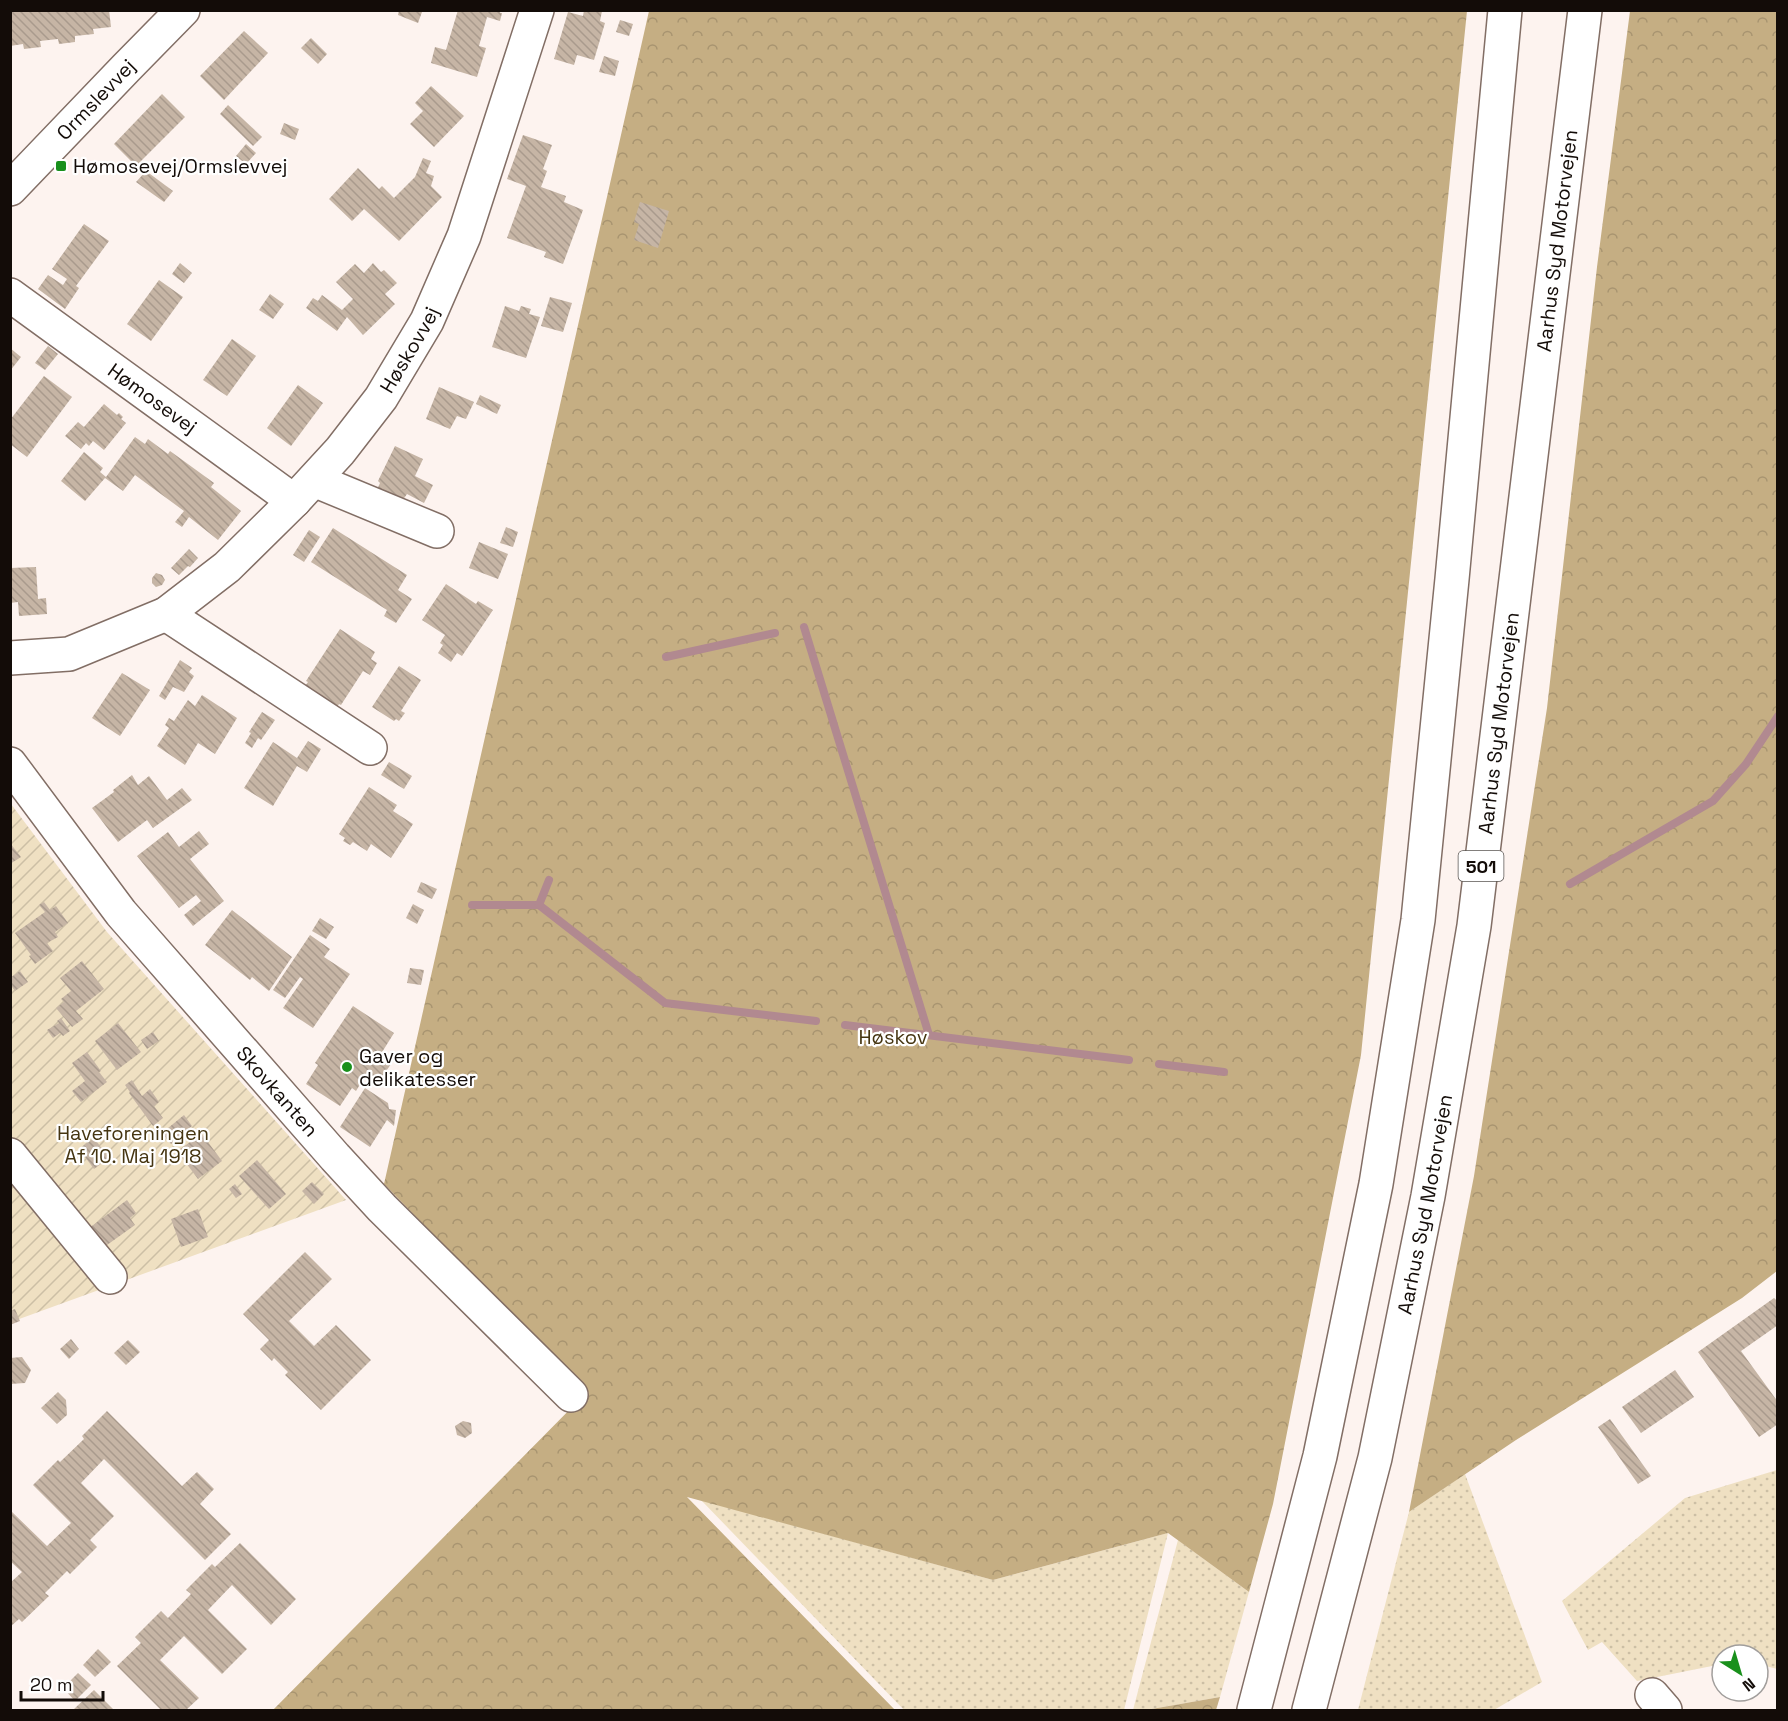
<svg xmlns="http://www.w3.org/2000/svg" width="1788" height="1721" font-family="'Space Grotesk',sans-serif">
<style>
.grass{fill:url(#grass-dots)}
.forest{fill:url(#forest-crowns)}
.garden{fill:url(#garden-furrows)}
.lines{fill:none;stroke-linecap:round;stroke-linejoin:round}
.stream{stroke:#b18990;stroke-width:8}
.building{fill:url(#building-back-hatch)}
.minor-casing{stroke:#826e65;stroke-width:36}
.highway-casing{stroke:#826e65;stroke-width:36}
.minor{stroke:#fff;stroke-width:33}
.highway{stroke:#fff;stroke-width:33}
.poi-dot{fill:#19901c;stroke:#fff;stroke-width:2}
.labels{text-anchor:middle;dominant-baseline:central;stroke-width:4.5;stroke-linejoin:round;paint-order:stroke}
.shield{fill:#fff;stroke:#5a5552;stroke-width:1.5}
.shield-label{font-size:18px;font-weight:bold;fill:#130c08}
.street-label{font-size:20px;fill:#130c08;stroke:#fff}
.poi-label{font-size:20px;fill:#130c08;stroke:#fff;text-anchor:start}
.park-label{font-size:20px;fill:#453511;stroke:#fff}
</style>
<defs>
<pattern id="grass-dots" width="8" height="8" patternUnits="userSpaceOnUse" patternTransform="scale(1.5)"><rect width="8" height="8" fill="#efe0c2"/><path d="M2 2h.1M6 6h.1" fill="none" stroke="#ccbfa5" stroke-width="1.8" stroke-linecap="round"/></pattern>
<pattern id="forest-crowns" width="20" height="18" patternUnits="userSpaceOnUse" patternTransform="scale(1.5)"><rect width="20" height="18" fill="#c5ae83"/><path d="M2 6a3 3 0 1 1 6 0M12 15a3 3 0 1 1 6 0" fill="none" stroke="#a89470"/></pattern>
<pattern id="garden-furrows" width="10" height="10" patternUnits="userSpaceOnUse" patternTransform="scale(1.5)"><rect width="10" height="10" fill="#efe0c2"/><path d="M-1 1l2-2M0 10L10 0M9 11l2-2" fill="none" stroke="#ccbfa5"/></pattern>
<pattern id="building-back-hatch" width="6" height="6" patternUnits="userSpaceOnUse" patternTransform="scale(1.5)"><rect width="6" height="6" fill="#c6b5a5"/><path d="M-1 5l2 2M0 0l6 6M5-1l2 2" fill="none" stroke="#a99a8d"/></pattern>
</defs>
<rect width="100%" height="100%" fill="#fdf3ef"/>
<g class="grass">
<polygon points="1777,1470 1777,1669 1758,1664 1758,1655 1722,1655 1722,1664 1637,1681 1602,1642 1588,1650 1562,1601 1685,1498"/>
<polygon points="1465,1474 1542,1682 1494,1710 1358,1710 1409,1512"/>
<polygon points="701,1500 993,1580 1168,1533 1124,1710 904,1710"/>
<polygon points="1178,1540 1249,1592 1220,1697 1146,1710 1133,1710"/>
</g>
<g class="forest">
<polygon points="649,11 1467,11 1361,1055 1273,1504 1249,1592 1168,1533 993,1580 687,1497 895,1710 273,1710 587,1392 384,1184"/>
<polygon points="1630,11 1777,11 1777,1271 1742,1298 1516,1440 1409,1512 1474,1176 1547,708 1597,267"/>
<polygon points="1220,1697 1216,1710 1146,1710"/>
</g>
<polygon class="garden" points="11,804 107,932 346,1200 11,1322"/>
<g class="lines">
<g class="stream">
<polyline points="804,627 929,1035"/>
<polyline points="666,657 775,633"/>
<polyline points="1570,884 1713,801 1746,764 1778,716"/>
<polyline points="472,905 539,905 665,1003 816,1021"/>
<polyline points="539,905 549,880"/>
<polyline points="845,1025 1129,1060"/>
<polyline points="1159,1064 1224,1072"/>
</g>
</g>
<g class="building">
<polygon points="10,10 109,10 111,27 93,29 94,34 75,36 75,42 59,44 58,39 40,41 41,47 24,49 23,44 10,46"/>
<polygon points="399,10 417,10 422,12 418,23 398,15"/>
<polygon points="458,10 501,10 500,13 502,13 500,21 487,17 479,46 486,48 477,77 431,63 435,47 446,50"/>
<polygon points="584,10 602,11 600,21 605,23 594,60 577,55 574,65 554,59 568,12 583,16"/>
<polygon points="620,20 633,24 629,36 616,32"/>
<polygon points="244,31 268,53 224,100 200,76"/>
<polygon points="311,38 327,54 318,64 301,48"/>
<polygon points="604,56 619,61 615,76 599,72"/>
<polygon points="431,86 464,116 434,147 410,124 423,111 415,103"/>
<polygon points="162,94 185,117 136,166 114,144"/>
<polygon points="228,105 262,137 253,146 220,114"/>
<polygon points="284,123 299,129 295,140 280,134"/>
<polygon points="523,135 552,145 543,169 547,171 541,187 566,196 564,202 583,210 563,264 544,257 546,252 507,238 526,186 507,179"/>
<polygon points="246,144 256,153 246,164 236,156"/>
<polygon points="423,158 431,161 426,173 434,176 431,186 442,197 399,241 364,209 352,221 329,199 358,168 379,189 382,186 394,198 415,177"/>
<polygon points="146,171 173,191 164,202 136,182"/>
<polygon points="640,202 669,211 658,248 634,240 639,224 634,222"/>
<polygon points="84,224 109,241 76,286 79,288 65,309 38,289 48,275 63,285 67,279 52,269"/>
<polygon points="180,263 192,273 184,283 172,274"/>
<polygon points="373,263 381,272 384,270 397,283 385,294 395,304 363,335 347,317 337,331 306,308 313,298 318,301 322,295 342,310 353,299 336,282 355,264 364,273"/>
<polygon points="159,280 183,297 151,341 127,324"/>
<polygon points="270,294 284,304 273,319 259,310"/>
<polygon points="550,297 572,303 563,332 541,326"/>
<polygon points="505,306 519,311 521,306 531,309 529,314 540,317 526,358 492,347"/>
<polygon points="232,339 256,356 227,396 203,380"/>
<polygon points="48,346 58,354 45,370 35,363"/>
<polygon points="10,348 21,357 10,371"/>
<polygon points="44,376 72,397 27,457 10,444 10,420"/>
<polygon points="298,385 323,403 291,446 267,428"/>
<polygon points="439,387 474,402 466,419 457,416 450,429 426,419"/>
<polygon points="480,395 501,405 497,414 476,404"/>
<polygon points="104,404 117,415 119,413 123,417 121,419 126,423 104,450 93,441 89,446 86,443 81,449 65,436 78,422 84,427"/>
<polygon points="135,437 145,444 148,439 168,454 170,451 214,483 211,487 241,511 218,540 189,517 182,527 175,522 184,511 135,475 123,491 105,478 85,501 61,481 84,452 103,468 100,472 106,477"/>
<polygon points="395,446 423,459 415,476 433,485 424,503 407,494 400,504 376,492 380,483 378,481"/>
<polygon points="506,527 518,532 513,547 500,543"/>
<polygon points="333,528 407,575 398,590 412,599 396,623 384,616 387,610 311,562"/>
<polygon points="309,530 320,537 304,562 293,555"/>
<polygon points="479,542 508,554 498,579 469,568"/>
<polygon points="189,549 198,558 190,567 188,566 179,575 171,568"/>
<polygon points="36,567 38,599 46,598 47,614 19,616 18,602 10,603 10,568"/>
<polygon points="156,573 162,575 165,580 162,585 156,587 152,583 152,578"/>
<polygon points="446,584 476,604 478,601 493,610 462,656 457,653 451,662 438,653 443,645 440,643 445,635 422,620"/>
<polygon points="340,629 375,652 371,659 377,663 370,675 363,671 341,705 339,704 333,714 300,693 308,682 306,681"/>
<polygon points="180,660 192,668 189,672 194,676 184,692 173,687 165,700 159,696"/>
<polygon points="399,666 421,680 401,711 405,713 399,721 396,719 394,721 372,707"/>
<polygon points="122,673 150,690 120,736 92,718"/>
<polygon points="202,695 237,718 215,754 198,743 185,765 157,746 169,728 165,725 169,718 174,721 188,700 195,706"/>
<polygon points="262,712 275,720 261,740 258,738 252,748 245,743 251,733 249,732"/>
<polygon points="308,741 321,749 307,772 297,766 273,806 244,788 273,742 297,758"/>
<polygon points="389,762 412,776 404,789 381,775"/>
<polygon points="132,775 138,785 149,776 167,800 182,788 192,800 153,828 147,820 118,842 92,808 114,792 113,790"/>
<polygon points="369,787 397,805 393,811 413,824 391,858 371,844 367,851 353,842 350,845 343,841 345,838 339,834"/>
<polygon points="199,831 209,844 190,859 224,901 193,926 184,915 201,901 196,895 179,908 137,856 168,832 179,847"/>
<polygon points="10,843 21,857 10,864"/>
<polygon points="421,882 437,889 432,899 417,892"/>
<polygon points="44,902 50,910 56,906 68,923 55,932 58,937 47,943 53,951 35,964 29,956 31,955 15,933 45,912 39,905"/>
<polygon points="413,904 424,910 417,924 406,918"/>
<polygon points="232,910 292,957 269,991 252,977 250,980 205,945"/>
<polygon points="320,918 334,927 326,939 312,931"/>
<polygon points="310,935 330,949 324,957 350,974 313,1028 283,1008 303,979 300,977 285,998 273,990"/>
<polygon points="82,961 104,989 76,1011 83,1019 72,1027 56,1008 64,1002 61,999 71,991 60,978"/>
<polygon points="410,968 424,970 421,985 407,983"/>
<polygon points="20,971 28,982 15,991 10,984 10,978"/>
<polygon points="353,1006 394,1033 379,1057 391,1064 380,1080 367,1073 356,1091 352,1088 340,1106 306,1084 318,1065 315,1063"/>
<polygon points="61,1018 70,1031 63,1036 60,1033 53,1038 47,1030 59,1023 57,1021"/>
<polygon points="118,1023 141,1052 117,1070 95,1041"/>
<polygon points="153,1032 159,1041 147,1049 141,1040"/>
<polygon points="87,1052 101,1071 99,1072 107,1082 81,1102 72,1091 85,1081 72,1063"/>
<polygon points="132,1080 142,1096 150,1089 159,1102 154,1106 163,1118 153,1126 129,1093 130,1092 125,1085"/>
<polygon points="365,1088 388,1103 389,1109 396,1110 394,1126 387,1120 370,1147 340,1127"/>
<polygon points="184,1115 192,1126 171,1144 162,1133"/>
<polygon points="202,1134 222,1161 198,1179 177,1151"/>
<polygon points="94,1138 109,1158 94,1169 79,1149"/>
<polygon points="257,1160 286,1194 269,1209 239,1176"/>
<polygon points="312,1182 324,1194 314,1204 302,1191"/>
<polygon points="235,1184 242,1194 236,1198 229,1189"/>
<polygon points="127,1200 136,1213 130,1218 135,1225 100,1250 85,1231"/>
<polygon points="198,1209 208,1237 181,1247 171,1219"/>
<polygon points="305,1252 332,1279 289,1321 314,1346 336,1325 371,1360 321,1410 285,1375 288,1372 274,1358 272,1361 260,1349 269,1340 243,1314"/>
<polygon points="1774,1298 1778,1302 1778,1325 1741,1351 1778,1402 1778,1424 1759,1437 1698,1352"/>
<polygon points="15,1309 20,1321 10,1325 10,1311"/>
<polygon points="71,1339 79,1349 69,1359 60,1349"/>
<polygon points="128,1340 140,1352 126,1365 114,1353"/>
<polygon points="22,1357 31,1370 25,1383 10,1384 10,1358"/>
<polygon points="1675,1370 1694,1397 1641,1433 1622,1407"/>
<polygon points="58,1392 66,1400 67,1415 57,1424 41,1408"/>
<polygon points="107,1411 182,1486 197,1472 214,1489 200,1504 231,1534 205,1560 104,1459 81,1483 114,1516 90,1540 97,1547 70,1574 67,1571 45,1593 49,1596 22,1622 19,1619 10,1627 10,1583 22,1572 10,1561 10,1510 47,1546 71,1523 33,1485 58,1460 60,1462 84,1439 82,1436"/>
<polygon points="1610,1419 1651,1476 1638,1484 1598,1427"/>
<polygon points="463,1421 471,1423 472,1433 465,1438 457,1435 455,1426"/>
<polygon points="240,1543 296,1599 271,1625 232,1585 208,1610 247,1649 222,1674 184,1636 160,1660 199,1698 186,1710 161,1710 117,1666 141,1643 135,1637 161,1611 168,1618 191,1594 186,1590 212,1564 215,1567"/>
<polygon points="98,1649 111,1662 95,1677 83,1665"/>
<polygon points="78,1673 91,1685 75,1701 63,1688"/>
<polygon points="94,1690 114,1710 73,1710"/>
</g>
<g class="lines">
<defs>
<g id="minor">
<path id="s1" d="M 10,189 L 126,68 L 183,10"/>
<path id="s2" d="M 10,295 L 294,501"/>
<polyline points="314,480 437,531"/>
<polyline points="166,614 370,748"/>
<path id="s3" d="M 10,658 L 69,654 L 166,614 L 227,567 L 294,501 L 340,451 L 381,398 L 427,321 L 464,236 L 537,10"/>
<path id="s4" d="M 10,764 L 121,913 L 335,1157 L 382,1208 L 571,1395"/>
<polyline points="10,1155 110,1277"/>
<polyline points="1652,1695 1665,1710"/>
</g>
<g id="highway">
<polyline points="1254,1710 1320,1456 1376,1184 1418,920 1452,579 1505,10"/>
<path id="s5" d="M 1309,1710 L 1375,1458 L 1428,1196 L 1474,926 L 1585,10"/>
</g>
</defs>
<use href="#minor" class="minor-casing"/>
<use href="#highway" class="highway-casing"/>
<use href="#minor" class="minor"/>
<use href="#highway" class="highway"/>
</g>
<g class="poi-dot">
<rect x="55" y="160" width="12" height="12" rx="3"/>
<circle cx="347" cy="1067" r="6"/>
</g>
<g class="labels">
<rect class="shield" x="1458.5" y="851" width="45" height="30" rx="4.5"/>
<g class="shield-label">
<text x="1481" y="866">501</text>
</g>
<g class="street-label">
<text stroke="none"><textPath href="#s1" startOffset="124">Ormslevvej</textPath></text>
<text stroke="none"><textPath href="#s5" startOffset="1492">Aarhus Syd Motorvejen</textPath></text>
<text stroke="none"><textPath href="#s3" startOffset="526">Høskovvej</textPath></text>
<text stroke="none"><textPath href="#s2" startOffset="176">Hømosevej</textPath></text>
<text stroke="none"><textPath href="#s5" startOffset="1006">Aarhus Syd Motorvejen</textPath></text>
<text stroke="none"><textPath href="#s4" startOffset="423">Skovkanten</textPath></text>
<text stroke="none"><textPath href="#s5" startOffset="519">Aarhus Syd Motorvejen</textPath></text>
</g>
<g class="poi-label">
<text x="73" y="166">Hømosevej/Ormslevvej</text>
<text x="359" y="1056">Gaver og<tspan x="359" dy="23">delikatesser</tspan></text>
</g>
<g class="park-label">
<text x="893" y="1037">Høskov</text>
<text x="133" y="1133">Haveforeningen<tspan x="133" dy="23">Af 10. Maj 1918</tspan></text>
</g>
</g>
<rect width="1788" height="1721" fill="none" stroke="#130c08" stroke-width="24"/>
<g transform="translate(1740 1673) rotate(143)"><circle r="28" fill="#ffffff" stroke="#a19e9c" stroke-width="1.5"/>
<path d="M0-4.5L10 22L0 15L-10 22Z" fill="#19901c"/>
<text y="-9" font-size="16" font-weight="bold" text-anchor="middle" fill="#130c08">N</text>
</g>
<path d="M21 1691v9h82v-9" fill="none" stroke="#130c08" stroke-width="3"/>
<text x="30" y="1691" font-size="18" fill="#130c08" stroke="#ffffff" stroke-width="4.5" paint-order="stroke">20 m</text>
</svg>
